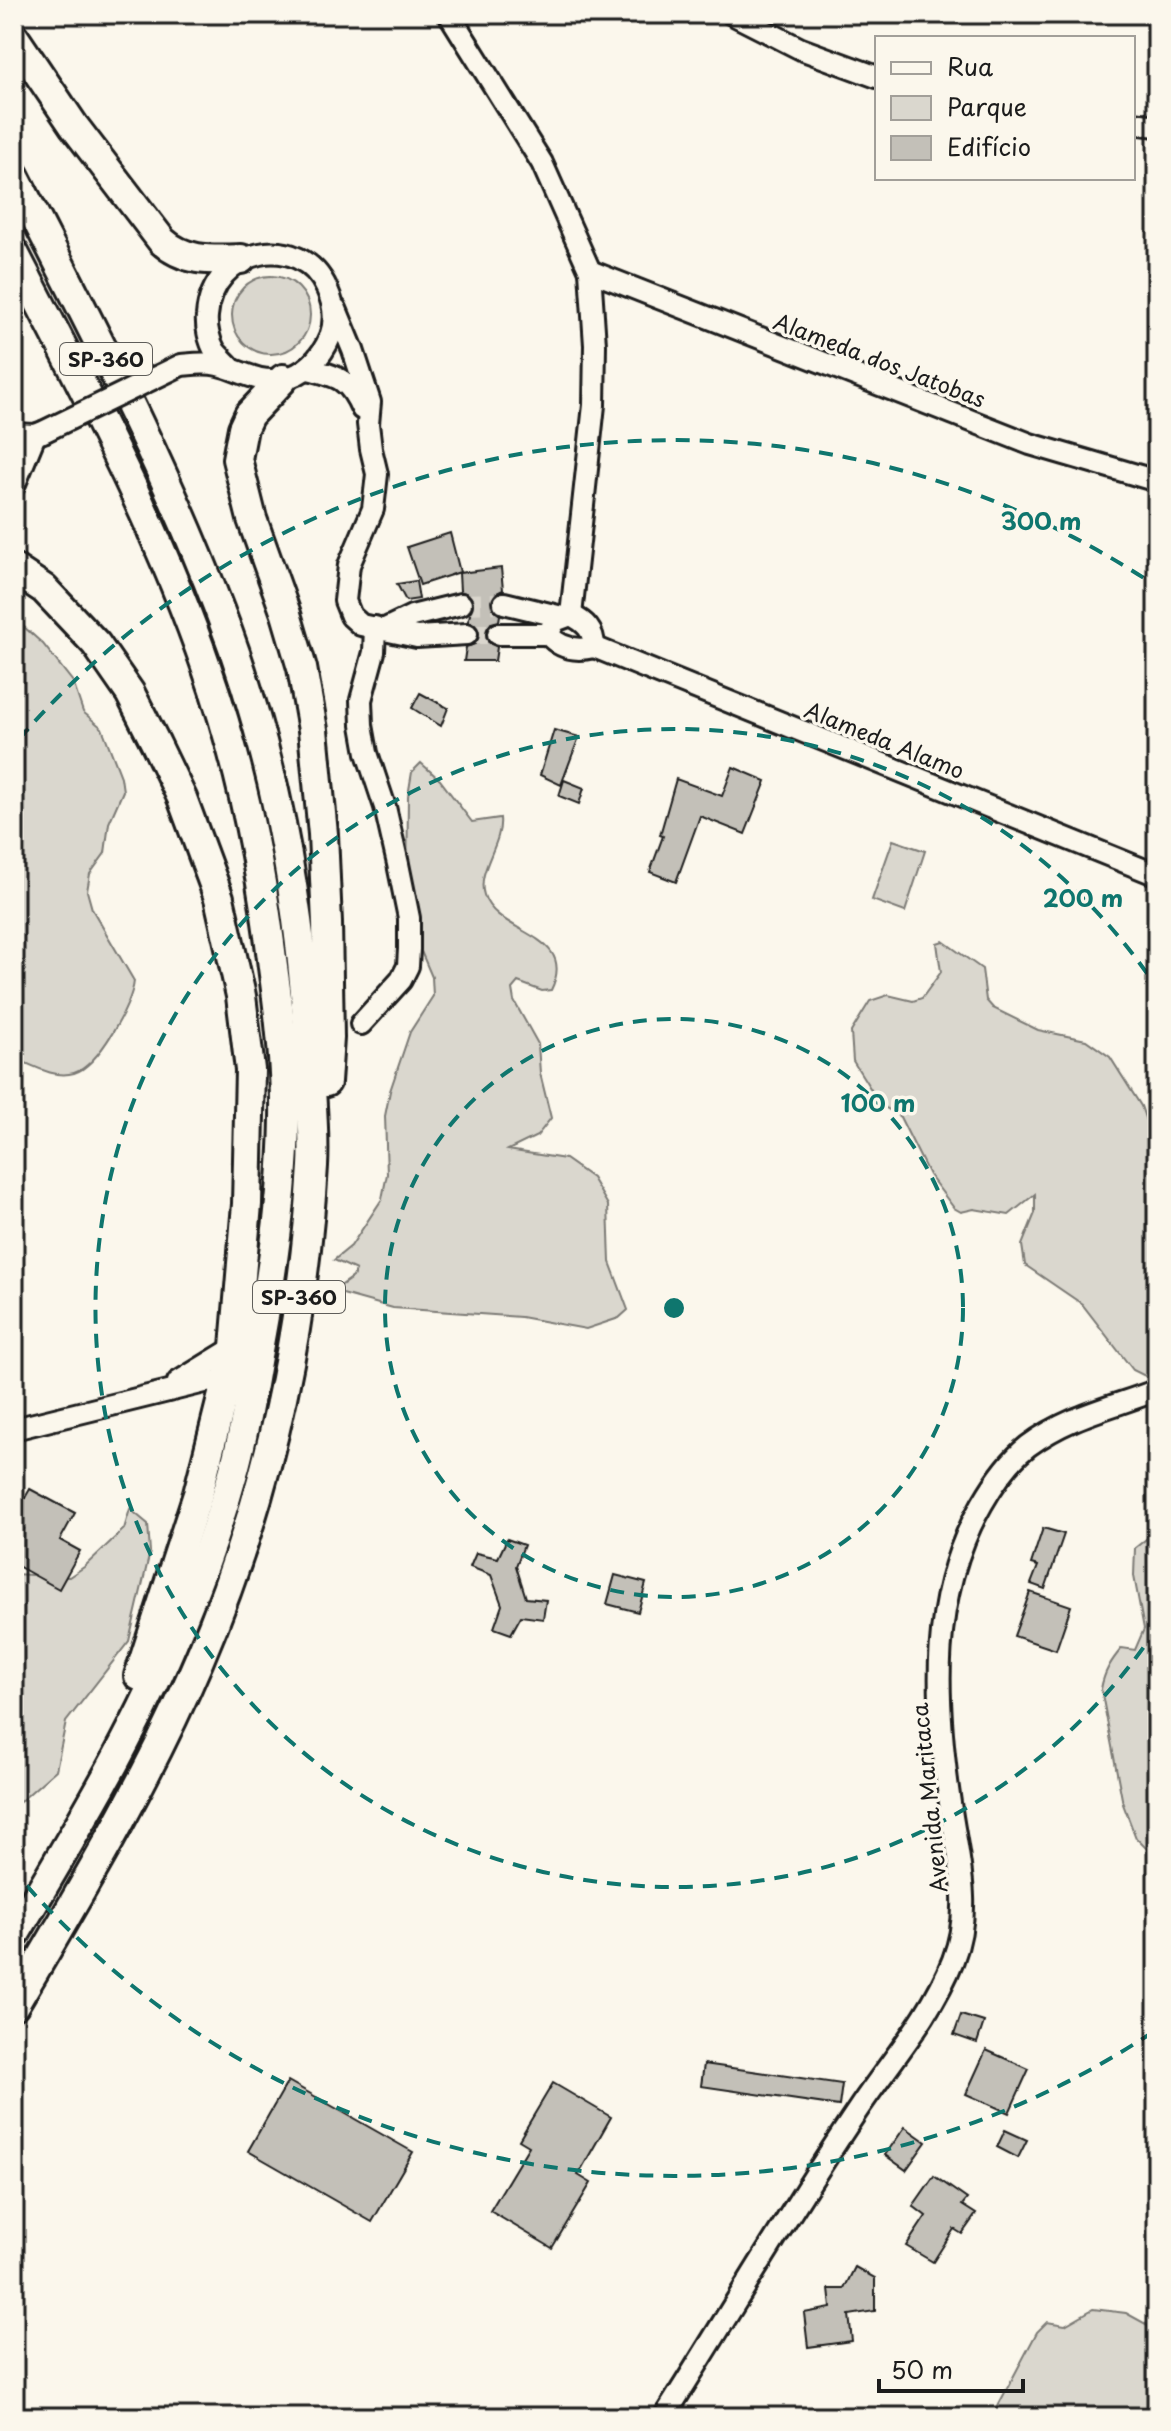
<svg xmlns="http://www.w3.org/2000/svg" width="1171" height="2431" font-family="'Playpen Sans',sans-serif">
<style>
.green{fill:#dad7ce;stroke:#7b7a75;stroke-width:2}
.building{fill:#c3c0b8;stroke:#1c1c1c;stroke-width:2}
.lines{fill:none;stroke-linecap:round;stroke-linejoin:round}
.minor-tunnel{stroke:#dad6cd;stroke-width:20;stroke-dasharray:20 10;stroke-linecap:butt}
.minor-casing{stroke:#1c1c1c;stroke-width:26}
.highway-casing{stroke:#1c1c1c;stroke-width:34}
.minor{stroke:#fbf7ec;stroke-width:20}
.highway{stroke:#fbf7ec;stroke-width:28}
.minor-bridge-casing{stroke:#1c1c1c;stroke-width:26;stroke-linecap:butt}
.minor-bridge{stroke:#fbf7ec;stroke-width:20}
.ring{fill:none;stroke:#0f766e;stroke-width:4;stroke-dasharray:14 10}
.labels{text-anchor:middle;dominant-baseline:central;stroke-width:7;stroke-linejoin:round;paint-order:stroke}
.shield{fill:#fbf7ec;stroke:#5f5e5a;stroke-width:2}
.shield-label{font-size:20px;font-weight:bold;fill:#1c1c1c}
.street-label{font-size:22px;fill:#1c1c1c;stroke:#fbf7ec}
.centre{fill:#0f766e;stroke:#fbf7ec;stroke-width:4}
.ring-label{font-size:24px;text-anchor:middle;font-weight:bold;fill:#0f766e;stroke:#fbf7ec;stroke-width:7;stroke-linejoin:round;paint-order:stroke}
</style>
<rect width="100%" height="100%" fill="#fbf7ec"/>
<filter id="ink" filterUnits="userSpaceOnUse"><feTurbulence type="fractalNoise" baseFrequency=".0125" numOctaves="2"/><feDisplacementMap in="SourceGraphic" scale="16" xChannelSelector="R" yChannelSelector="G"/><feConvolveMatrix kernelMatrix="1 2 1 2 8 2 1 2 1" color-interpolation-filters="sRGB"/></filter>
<g filter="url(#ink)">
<g class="green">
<circle cx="271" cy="315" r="39"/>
<path d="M 14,618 L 43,644 L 73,682 L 83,712 L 102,728 L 121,777 L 123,791 L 109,823 L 105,853 L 90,874 L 87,891 L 92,909 L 134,981 C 132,1005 98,1066 74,1073 C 54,1079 32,1065 14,1058 Z"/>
<path d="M 421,763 L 440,780 L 472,822 L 500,818 C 503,844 476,871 484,895 C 496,935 579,933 551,990 L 542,991 L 518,982 L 512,989 L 514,1001 L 538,1044 L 540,1073 L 551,1118 L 537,1136 L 508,1150 L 565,1159 L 592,1178 L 608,1205 L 610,1262 L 628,1310 L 619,1318 L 586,1329 L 521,1317 L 393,1308 L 339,1293 L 339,1287 L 353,1277 L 356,1270 L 334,1260 L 351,1246 L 382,1199 L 387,1174 L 385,1116 L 390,1091 L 410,1032 L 433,996 L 432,977 L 414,935 L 407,896 L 408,796 L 412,772 Z"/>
<polygon points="893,840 925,851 905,912 872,900"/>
<polygon points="943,941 982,969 986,1000 993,1008 1038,1030 1086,1040 1110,1057 1141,1106 1157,1154 1157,1382 1133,1370 1082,1304 1025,1265 1022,1245 1035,1213 1035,1194 1009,1215 974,1209 961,1212 954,1208 929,1175 900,1117 880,1104 853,1061 851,1032 870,1001 888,995 913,1001 922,998 941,972 937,943"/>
<polygon points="130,1509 148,1524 150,1552 129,1641 66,1722 56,1770 14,1807 14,1621 18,1615 14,1611 14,1574 69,1577 84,1567 124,1529"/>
<path d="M 1157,1534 L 1157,1859 L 1136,1838 L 1123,1804 L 1101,1689 C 1104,1672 1111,1661 1122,1648 L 1135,1650 L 1144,1629 L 1134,1576 L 1135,1548 L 1150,1536 Z"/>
<polygon points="1093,2309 1126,2313 1146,2324 1157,2339 1157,2417 992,2417 1037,2332 1047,2322 1065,2325"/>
</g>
<g class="building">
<polygon points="450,533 460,572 420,585 407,547"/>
<polygon points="501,568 503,590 495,594 491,601 492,607 500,615 499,621 491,623 485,633 487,641 497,647 495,661 464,661 466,647 475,644 480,634 477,626 468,621 474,602 470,595 460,591 459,573"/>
<polygon points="416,581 419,599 406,601 397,584"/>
<polygon points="420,693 448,708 441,726 412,708"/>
<polygon points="554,730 579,737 561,785 540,775"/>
<polygon points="733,767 766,781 745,834 700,816 676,882 650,872 663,836 660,835 676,779 722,796"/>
<polygon points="564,780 584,788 579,804 559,796"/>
<polygon points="30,1489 75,1513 60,1540 80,1551 59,1589 14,1564 14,1548 24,1529 14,1524 14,1517"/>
<polygon points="1043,1528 1064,1534 1045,1589 1031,1584 1038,1566 1031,1564"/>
<polygon points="507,1539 524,1545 516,1566 526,1598 546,1600 543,1619 521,1616 511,1634 494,1628 502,1605 491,1575 470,1567 476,1553 498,1558"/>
<polygon points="615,1575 646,1583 638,1612 607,1604"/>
<polygon points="1030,1592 1071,1606 1056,1650 1014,1636"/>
<polygon points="961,2015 984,2022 977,2043 954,2035"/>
<polygon points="986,2050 1029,2069 1009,2113 966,2094"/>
<polygon points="704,2064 842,2084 839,2106 701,2086"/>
<polygon points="288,2081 413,2152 372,2222 248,2151"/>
<polygon points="553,2083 611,2117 578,2175 591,2183 552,2248 490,2211 529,2146 519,2140"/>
<polygon points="905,2127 926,2142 906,2170 885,2155"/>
<polygon points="1005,2130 1027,2140 1018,2158 997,2147"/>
<polygon points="934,2176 967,2199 962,2205 976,2214 962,2234 954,2229 933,2262 906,2246 926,2216 913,2206"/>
<polygon points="855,2267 875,2278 875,2311 849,2315 852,2341 808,2347 804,2313 831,2308 829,2289 844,2289"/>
</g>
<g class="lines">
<g class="minor-tunnel">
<polyline points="461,604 504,603"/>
<polyline points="467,634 498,634"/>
</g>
<defs>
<g id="minor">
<polyline points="449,14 542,163 590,271 595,345 594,405 571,615"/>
<polyline points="732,14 801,49 877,77"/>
<polyline points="1133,123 1157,126"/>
<polyline points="590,271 1030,444 1157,481"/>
<polyline points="336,309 353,350 370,402 368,424 371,449 377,474 373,509 349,565 345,601 351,616 361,625 417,637 467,634"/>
<path d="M 181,365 C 193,364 206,362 218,365 C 240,370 258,384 282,379 C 305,375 322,357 330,337 C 336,321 334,304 327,289 C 301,229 212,247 207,316 C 206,326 209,341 215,351 C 220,357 227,363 232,369"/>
<path d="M 308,369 C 338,376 349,379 362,409"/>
<polyline points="14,434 35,435 43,432"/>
<polyline points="14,486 35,435"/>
<polyline points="504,603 562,617"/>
<polyline points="385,629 412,616 461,604"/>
<path d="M 498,634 L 548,634 C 560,649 577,651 594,647 L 1157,875"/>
<path d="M 548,634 L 555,621 L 571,615 C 585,622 594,630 594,647"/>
<polyline points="361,1024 401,980 408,966 409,949 409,918 398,864 385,807 367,753 362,725 361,700 374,652 375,627"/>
<polyline points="178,1382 235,1347"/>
<polyline points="14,1429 205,1382 213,1381 227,1387"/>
<path d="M 664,2417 C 730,2313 792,2207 861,2105 C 893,2058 932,2014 953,1960 C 974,1907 957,1856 950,1803 C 935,1700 929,1596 982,1504 C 994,1483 1009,1461 1028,1446 C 1070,1415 1111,1408 1157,1390"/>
</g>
<g id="highway">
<path d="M 14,37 L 74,126 L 162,241 C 185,262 211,260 241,259"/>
<path d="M 14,175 C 86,317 162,459 219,609 C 276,756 303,911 310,1068 C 311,1100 315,1134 313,1166 C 303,1335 266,1504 199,1660 C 148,1780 80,1893 14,2005"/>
<path d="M 14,253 C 84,389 157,524 207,669 C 241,766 261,865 273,967 C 280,1017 286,1068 285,1119 C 284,1191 274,1262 261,1333 C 253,1377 247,1422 235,1466 C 220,1521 201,1574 179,1627 C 135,1736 73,1835 14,1936"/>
<polyline points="283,379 249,415 243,428 237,459 252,519 286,614 302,668 313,730 323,834 327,923 329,1038 326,1082"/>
<polyline points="14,569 44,589 96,644 130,693 156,744 182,798 219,898 241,996 250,1070 247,1204 235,1347 198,1494 139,1676"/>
</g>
</defs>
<use href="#minor" class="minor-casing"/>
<use href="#highway" class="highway-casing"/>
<use href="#minor" class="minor"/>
<use href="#highway" class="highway"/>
<defs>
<polyline id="minor-bridge" points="43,432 179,366"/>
</defs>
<use href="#minor-bridge" class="minor-bridge-casing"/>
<use href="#minor-bridge" class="minor-bridge"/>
</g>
</g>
<g class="ring">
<circle cx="674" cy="1308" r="289"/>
<path d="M1157 1628A579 579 0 1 1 1157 988"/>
<path d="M1153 2032A868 868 0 0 1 19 1877M19 739A868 868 0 0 1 1153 584"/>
</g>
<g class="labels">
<g class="shield">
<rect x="60" y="343" width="92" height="32" rx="6"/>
<rect x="253" y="1281" width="92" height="32" rx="6"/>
</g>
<g class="shield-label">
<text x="106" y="359">SP-360</text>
<text x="299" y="1297">SP-360</text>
</g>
<g class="street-label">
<text transform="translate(880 359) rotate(21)">Alameda dos Jatobas</text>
<text transform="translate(885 739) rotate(22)">Alameda Alamo</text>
<text transform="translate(928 1798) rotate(-96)">Avenida Maritaca</text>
</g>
</g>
<circle cx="674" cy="1308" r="12" class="centre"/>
<g class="ring-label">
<text x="1041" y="530">300 m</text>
<text x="1083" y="907">200 m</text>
<text x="878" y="1112">100 m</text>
</g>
<rect width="1171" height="2431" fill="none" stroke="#fbf7ec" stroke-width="48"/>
<rect x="24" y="24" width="1123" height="2383" fill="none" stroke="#1c1c1c" stroke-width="3" filter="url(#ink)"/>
<rect x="875" y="36" width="260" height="144" fill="#fbf7ec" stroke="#a29f99" stroke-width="2"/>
<rect x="891" y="62" width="40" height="12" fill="#fbf7ec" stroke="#a29f99" stroke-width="2"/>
<text x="947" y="76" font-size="24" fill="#1c1c1c">Rua</text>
<rect x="891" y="96" width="40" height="24" fill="#dad7ce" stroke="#a29f99" stroke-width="2"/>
<text x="947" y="116" font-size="24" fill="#1c1c1c">Parque</text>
<rect x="891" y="136" width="40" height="24" fill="#c3c0b8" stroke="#a29f99" stroke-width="2"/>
<text x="947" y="156" font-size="24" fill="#1c1c1c">Edifício</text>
<path d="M879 2379v12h144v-12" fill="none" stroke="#1c1c1c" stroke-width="4"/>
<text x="891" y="2379" font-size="24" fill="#1c1c1c" stroke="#fbf7ec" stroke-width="6" paint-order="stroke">50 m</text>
</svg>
